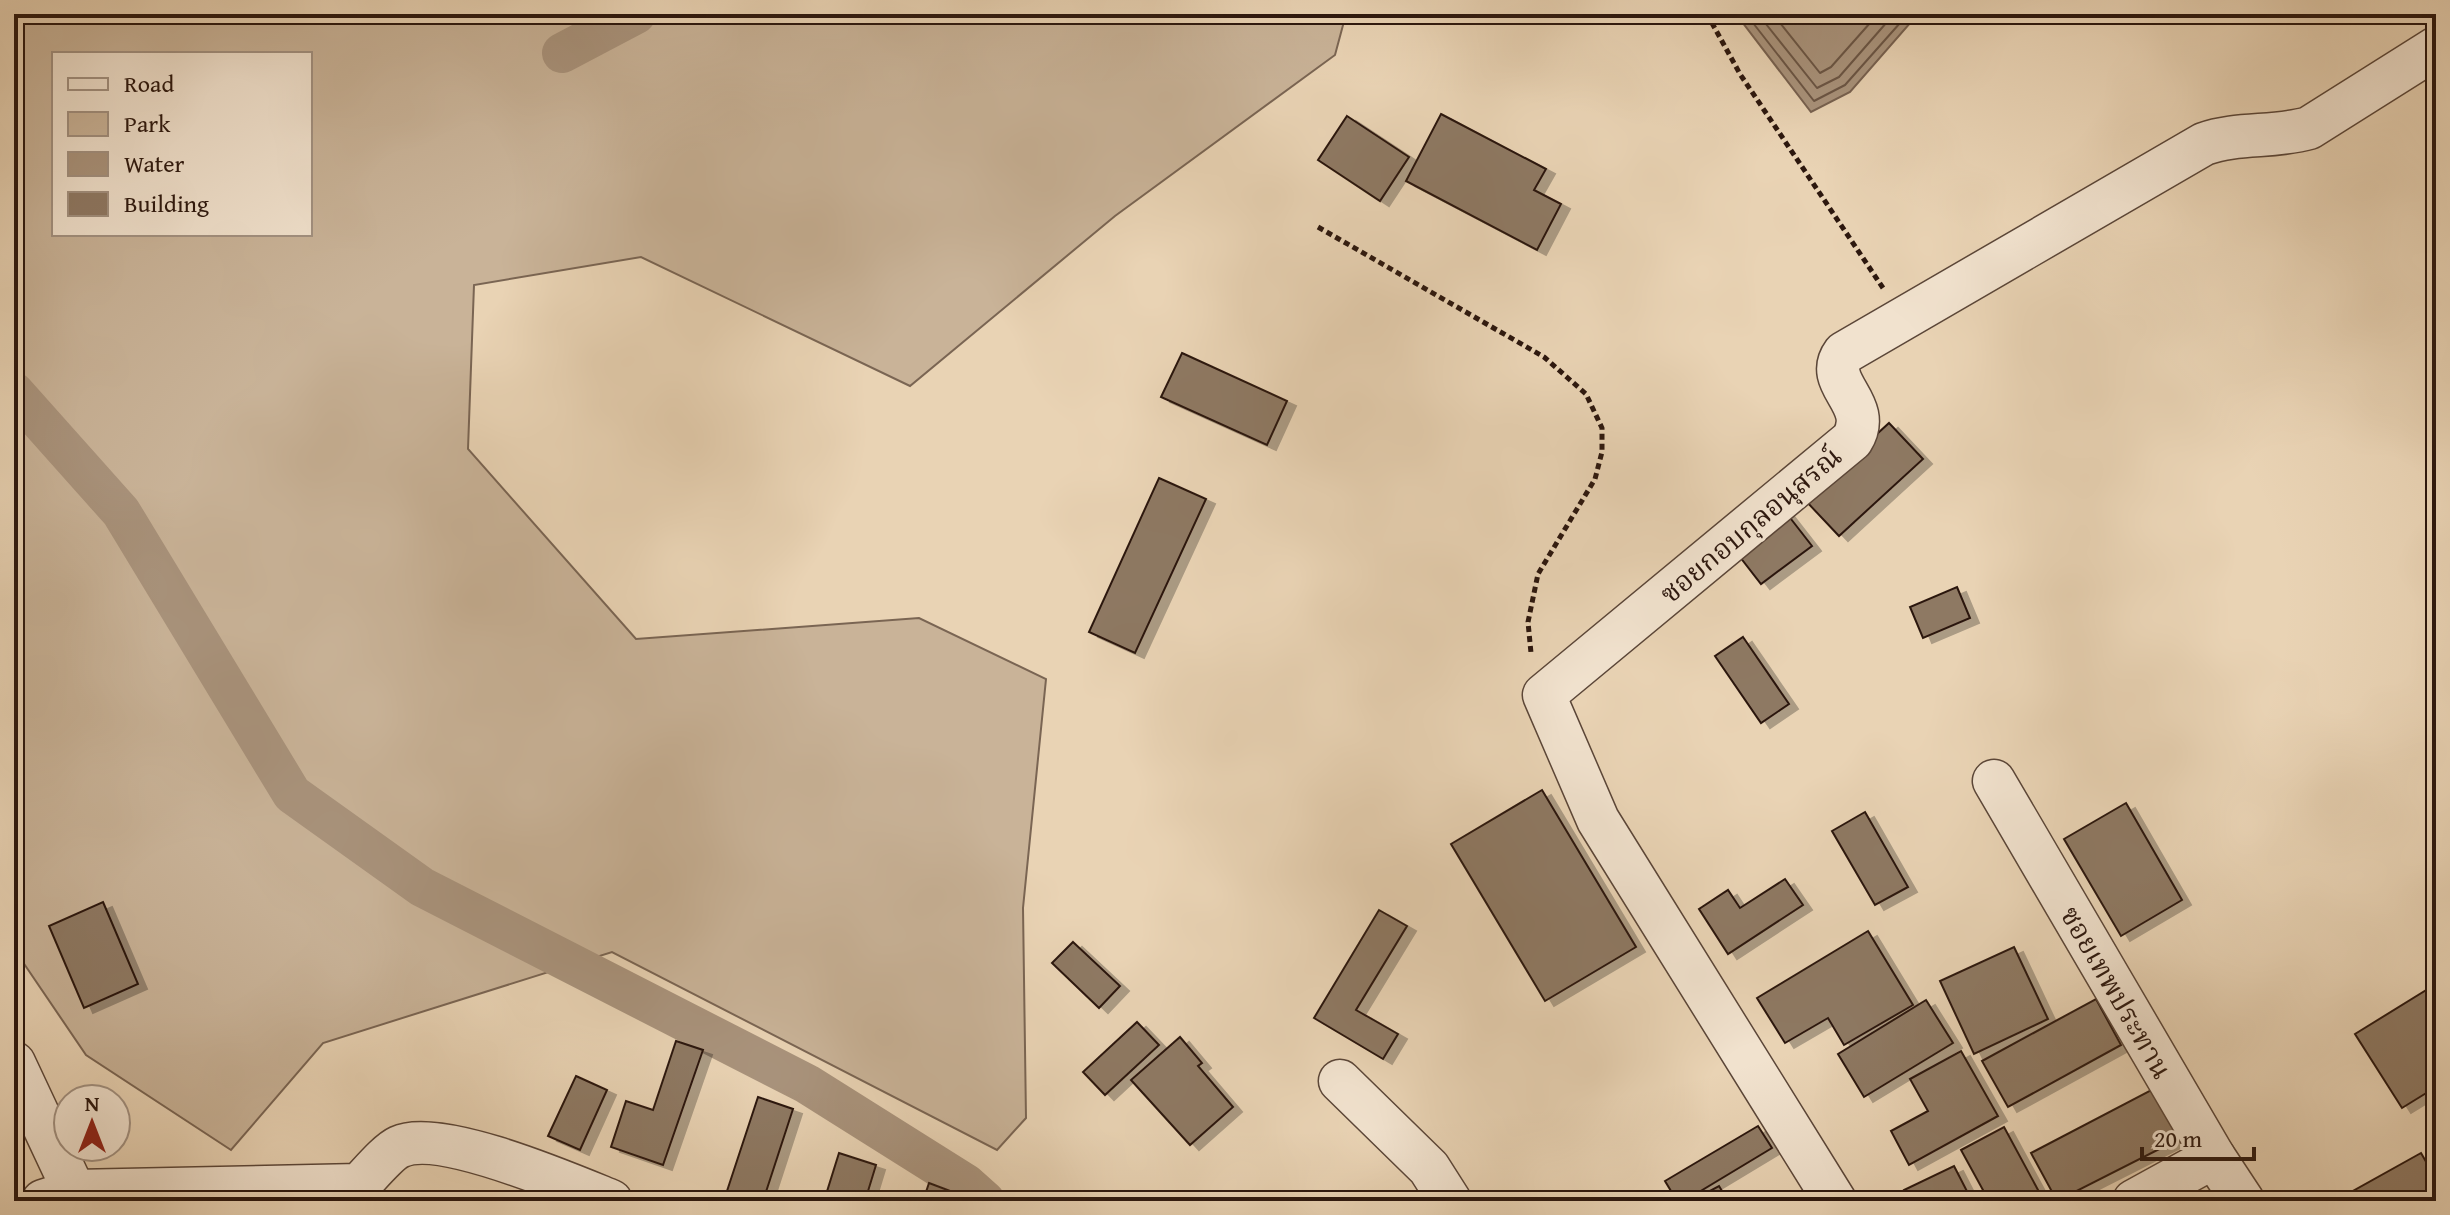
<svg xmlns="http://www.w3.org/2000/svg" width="2450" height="1215" font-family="'Gentium Book Plus','Noto Serif Thai',serif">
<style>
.green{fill:#c9b398;stroke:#7a6553;stroke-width:2;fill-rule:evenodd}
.water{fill:#a9937c;stroke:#776150;stroke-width:2}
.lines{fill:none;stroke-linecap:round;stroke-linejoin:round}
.shore{stroke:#6a5545;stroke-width:2}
.canal{stroke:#a9937c;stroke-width:40}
.building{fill:#8e7964;stroke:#2c170e;stroke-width:2;filter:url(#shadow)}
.street-casing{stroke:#5b4638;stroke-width:45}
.path{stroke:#2c170e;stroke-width:5;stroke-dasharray:6 4;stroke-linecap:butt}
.street{stroke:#f1e2ce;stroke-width:42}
.labels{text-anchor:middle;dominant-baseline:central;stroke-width:6;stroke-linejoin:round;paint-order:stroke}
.street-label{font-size:28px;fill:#2c170e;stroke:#f1e2ce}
</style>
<defs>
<filter id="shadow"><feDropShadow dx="9" dy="5" stdDeviation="0" flood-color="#0004"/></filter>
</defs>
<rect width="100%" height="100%" fill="#e9d3b4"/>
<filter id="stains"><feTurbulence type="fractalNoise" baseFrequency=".0025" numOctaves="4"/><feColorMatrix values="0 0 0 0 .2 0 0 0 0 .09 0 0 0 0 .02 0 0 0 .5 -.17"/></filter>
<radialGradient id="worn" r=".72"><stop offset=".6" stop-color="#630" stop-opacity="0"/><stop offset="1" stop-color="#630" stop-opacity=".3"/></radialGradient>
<path class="green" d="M 14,14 L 1346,14 L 1335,55 L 1115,216 L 910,386 L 641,257 L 474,285 L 468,449 L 636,639 L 919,618 L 1046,679 L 1023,908 L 1026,1118 L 997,1150 L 612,952 L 323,1043 L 231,1150 L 86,1055 L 14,949 ZM 54,54 L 310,54 L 310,234 L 54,234 Z"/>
<polygon class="water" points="1736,14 1918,14 1850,92 1811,112"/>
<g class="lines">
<g class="shore">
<polyline points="1746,14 1814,101 1845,85 1908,14"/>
<polyline points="1758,14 1817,88 1839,77 1894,14"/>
<polyline points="1773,14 1820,73 1831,67 1878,14"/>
</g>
<g class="canal">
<polyline points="562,53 636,14"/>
<polyline points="14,392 121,512 292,794 422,887 807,1084 966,1184 985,1201"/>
</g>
</g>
<g class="building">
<polygon points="1441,114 1546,169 1534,190 1561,204 1537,250 1406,181"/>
<polygon points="1347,116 1409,157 1380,201 1318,160"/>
<polygon points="1182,353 1287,401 1267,445 1161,397"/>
<polygon points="1889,423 1923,459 1839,536 1805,500"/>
<polygon points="1159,478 1206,499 1135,653 1089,632"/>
<polygon points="1784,510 1812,546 1761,584 1733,548"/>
<polygon points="1957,587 1970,618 1923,638 1910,607"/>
<polygon points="1743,637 1789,704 1761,723 1715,656"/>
<polygon points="1542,790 1636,947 1545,1001 1451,844"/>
<polygon points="2126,803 2182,900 2121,936 2064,839"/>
<polygon points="1865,812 1908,887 1875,905 1832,831"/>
<polygon points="1785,879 1803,905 1728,954 1699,909 1728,890 1740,908"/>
<polygon points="103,902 138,984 84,1008 49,926"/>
<polygon points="1379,910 1407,926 1356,1010 1398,1034 1383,1059 1314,1018"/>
<polygon points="1868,931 1913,1005 1844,1045 1828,1018 1785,1043 1757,998"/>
<polygon points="1073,942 1120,986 1099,1008 1052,963"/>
<polygon points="2014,947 2048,1019 1974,1054 1940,981"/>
<polygon points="2436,984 2436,1087 2402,1108 2355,1034"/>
<polygon points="2096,999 2121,1045 2008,1107 1982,1061"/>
<polygon points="1926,1000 1953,1043 1864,1097 1838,1054"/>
<polygon points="1137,1022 1159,1045 1105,1095 1083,1072"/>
<polygon points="1180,1037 1202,1063 1198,1066 1233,1107 1190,1145 1131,1080"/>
<polygon points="676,1041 703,1050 663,1165 611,1147 626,1101 653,1110"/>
<polygon points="1961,1051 1998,1116 1909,1165 1891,1131 1928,1111 1910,1079"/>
<polygon points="576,1076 607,1090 580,1150 548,1136"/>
<polygon points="2159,1086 2185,1136 2057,1201 2031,1153"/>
<polygon points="758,1097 793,1109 763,1201 749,1201 726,1194"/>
<polygon points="1758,1126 1772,1148 1684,1201 1677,1201 1665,1181"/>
<polygon points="2004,1127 2044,1201 1989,1201 1961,1150"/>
<polygon points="839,1153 876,1165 865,1201 824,1201"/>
<polygon points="2421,1153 2436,1179 2436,1201 2346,1201 2344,1196"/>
<polygon points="1954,1166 1972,1201 1909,1201 1904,1190"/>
<polygon points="929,1183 961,1195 959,1201 923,1201"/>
<polygon points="1719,1186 1728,1201 1691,1201"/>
</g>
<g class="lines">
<defs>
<g id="street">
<polyline points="1994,781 2214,1157 2243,1201"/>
<polyline points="14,1063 74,1191"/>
<polyline points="1340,1081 1429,1168 1450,1201"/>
<path d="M 43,1201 L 74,1191 L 359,1185 C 369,1175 388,1152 399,1147 C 439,1128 569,1184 611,1201"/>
<path d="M 1835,1201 L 1598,820 L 1544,695 L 1852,440 C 1875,403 1821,384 1844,353 L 2204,144 C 2237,132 2275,138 2309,128 L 2436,48"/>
<polyline points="2134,1201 2214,1157"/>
</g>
</defs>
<use href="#street" class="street-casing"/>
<g class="path">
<polyline points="1707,14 1740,74 1883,288"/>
<polyline points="1318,227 1544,357 1586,394 1602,428 1602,452 1595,479 1538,574 1528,622 1531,653"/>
</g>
<use href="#street" class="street"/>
</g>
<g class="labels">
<g class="street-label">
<text transform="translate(1750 524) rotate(-40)">ซอยกอบกุลอนุสรณ์</text>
<text transform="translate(2117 992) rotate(60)">ซอยเทพประทาน</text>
</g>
</g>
<rect width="2450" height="1215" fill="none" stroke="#e9d3b4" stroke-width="48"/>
<rect x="16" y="16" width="2418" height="1183" fill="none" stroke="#2c170e" stroke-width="4"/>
<rect x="24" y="24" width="2402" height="1167" fill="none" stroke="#2c170e" stroke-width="2"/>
<rect x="52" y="52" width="260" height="184" fill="#f1e2ce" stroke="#a29181" stroke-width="2"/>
<rect x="68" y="78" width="40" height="12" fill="#f1e2ce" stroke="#a29181" stroke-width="2"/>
<text x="124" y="92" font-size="24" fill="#2c170e">Road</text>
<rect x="68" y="112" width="40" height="24" fill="#c9b398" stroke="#a29181" stroke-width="2"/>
<text x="124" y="132" font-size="24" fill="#2c170e">Park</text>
<rect x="68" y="152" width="40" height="24" fill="#a9937c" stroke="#a29181" stroke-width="2"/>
<text x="124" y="172" font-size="24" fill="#2c170e">Water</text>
<rect x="68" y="192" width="40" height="24" fill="#8e7964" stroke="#a29181" stroke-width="2"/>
<text x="124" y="212" font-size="24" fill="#2c170e">Building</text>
<g transform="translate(92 1123)"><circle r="38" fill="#f1e2ce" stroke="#a29181" stroke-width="2"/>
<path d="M0-6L14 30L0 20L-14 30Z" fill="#8f2418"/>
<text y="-12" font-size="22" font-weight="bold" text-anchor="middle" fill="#2c170e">N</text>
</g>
<path d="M2142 1147v12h112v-12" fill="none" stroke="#2c170e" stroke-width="4"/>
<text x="2154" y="1147" font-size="24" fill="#2c170e" stroke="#f1e2ce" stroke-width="6" paint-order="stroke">20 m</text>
<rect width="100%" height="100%" filter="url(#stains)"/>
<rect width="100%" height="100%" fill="url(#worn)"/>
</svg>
